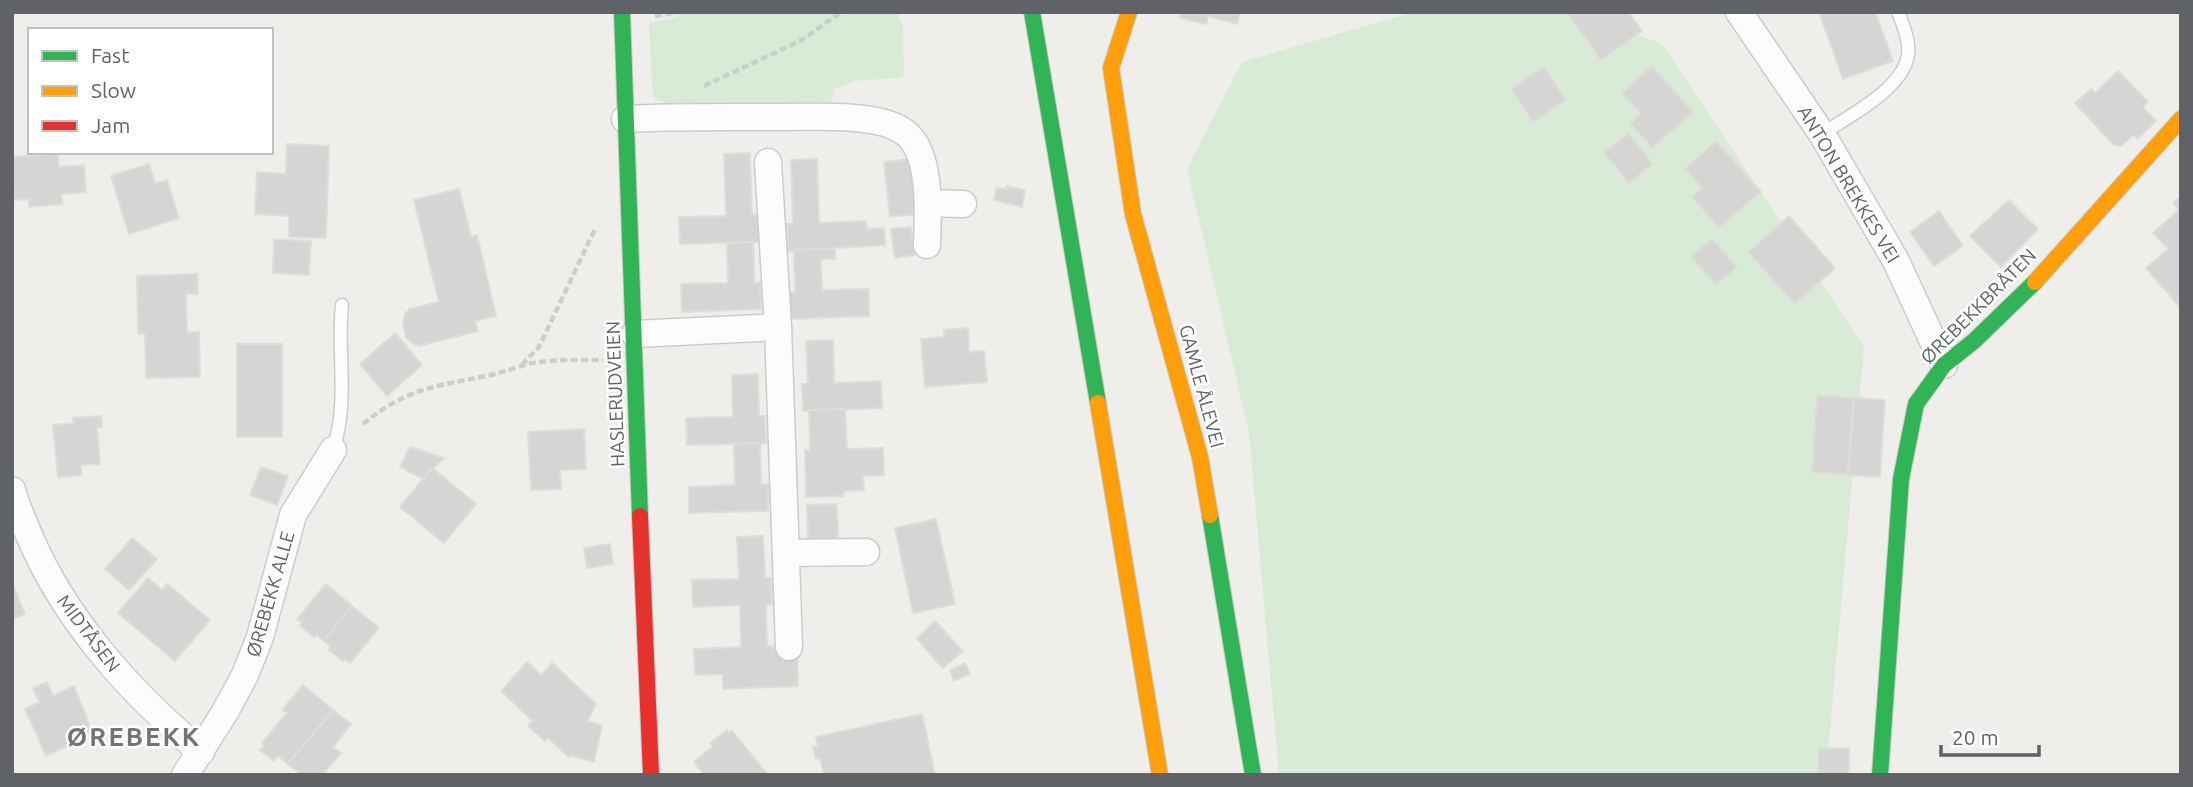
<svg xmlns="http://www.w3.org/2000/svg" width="2193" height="787" font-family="Ubuntu,sans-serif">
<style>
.green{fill:#d8ebd6}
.building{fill:#d6d5d3;stroke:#deddd9;stroke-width:2}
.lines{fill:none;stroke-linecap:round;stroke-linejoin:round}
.lane-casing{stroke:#cbcccc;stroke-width:15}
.street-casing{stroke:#cbcccc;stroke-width:29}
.fast-casing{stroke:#cacacb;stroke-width:18}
.slow-casing{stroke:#cacacb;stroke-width:18}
.jam-casing{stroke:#cacacb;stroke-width:18}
.path{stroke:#cacfcc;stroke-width:4.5;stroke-dasharray:7 3.5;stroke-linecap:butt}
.lane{stroke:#fdfcfc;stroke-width:12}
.street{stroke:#fdfcfc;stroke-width:26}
.fast{stroke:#30b455;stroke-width:16}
.slow{stroke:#ff9f0a;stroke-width:16}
.jam{stroke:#e5322d;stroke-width:16}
.labels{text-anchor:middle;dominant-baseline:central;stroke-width:5;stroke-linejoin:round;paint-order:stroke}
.street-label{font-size:19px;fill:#5f6368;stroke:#fff}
.district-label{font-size:26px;font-weight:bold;letter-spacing:2px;fill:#70757a;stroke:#fff}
</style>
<rect width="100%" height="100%" fill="#efeeea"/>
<g class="green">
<polygon points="679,12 897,12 903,26 904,76 898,78 854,81 834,89 831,107 684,108 655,99 652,89 649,23 679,17"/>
<polygon points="1414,12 1583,12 1662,44 1864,347 1826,775 1279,775 1249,433 1187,169 1242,62"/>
</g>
<g class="building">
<polygon points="1182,12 1240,12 1237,24 1208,16 1206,24 1180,18"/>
<polygon points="1567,12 1628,12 1642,31 1601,60"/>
<polygon points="1819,12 1875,12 1893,61 1843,79"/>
<polygon points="1652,66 1693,112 1652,148 1630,123 1641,114 1622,93"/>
<polygon points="1544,67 1566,100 1533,122 1511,88"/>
<polygon points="2118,71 2148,102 2143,107 2156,121 2137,139 2134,135 2121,146 2113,144 2075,103 2091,89 2095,93"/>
<polygon points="1628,133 1653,164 1629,183 1604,153"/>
<polygon points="1716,141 1761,192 1719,227 1692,197 1702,188 1685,169"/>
<polygon points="287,144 329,146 326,238 289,237 289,216 255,214 257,172 286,174"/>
<polygon points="42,152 58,152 59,167 84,165 86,192 61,194 62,204 29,207 29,199 14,200 12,157 42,155"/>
<polygon points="750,153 752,215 758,215 759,242 680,244 679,217 726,216 724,154"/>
<polygon points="817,159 819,223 866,221 867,229 884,228 885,245 788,251 787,224 793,224 791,160"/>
<polygon points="911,159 917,214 890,217 884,162"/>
<polygon points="149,164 155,184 167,180 179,218 129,234 111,176"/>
<polygon points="1007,186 1025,190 1022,207 994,200 996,188 1007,189"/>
<polygon points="459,189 471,237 477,235 496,316 475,321 478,331 418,346 417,344 414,345 406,337 403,322 406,312 409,312 409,309 439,302 414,200"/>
<polygon points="2181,196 2181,308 2146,268 2168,249 2153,233 2179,210 2173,203"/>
<polygon points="2009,200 2038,229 2001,267 1970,236"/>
<polygon points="1939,211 1963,246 1934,266 1910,232"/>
<polygon points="1789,216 1835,268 1795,304 1748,252"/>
<polygon points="911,227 915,255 895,258 891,229"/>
<polygon points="274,239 311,241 309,275 273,273"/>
<polygon points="1712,239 1737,267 1716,285 1691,257"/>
<polygon points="753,242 754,283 760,282 761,309 682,312 681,284 728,283 727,243"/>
<polygon points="835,249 835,259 821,259 822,290 869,289 869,316 790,319 789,292 795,292 794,250"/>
<polygon points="197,274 198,294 186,294 187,332 199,332 200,377 146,378 145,334 138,334 137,276"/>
<polygon points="968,328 969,352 984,351 987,382 925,387 921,339 944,337 944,330"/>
<polygon points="395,333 422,365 387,396 360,364"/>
<polygon points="833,340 834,383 881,381 882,408 803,411 802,384 808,384 806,341"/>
<rect x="237" y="344" width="45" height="93"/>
<polygon points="758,374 759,416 765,416 766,443 687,445 686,418 733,417 732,375"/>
<polygon points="1817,395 1854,398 1848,475 1812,472"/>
<polygon points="1854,398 1885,400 1880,477 1848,475"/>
<polygon points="845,409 847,449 883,448 884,475 863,476 864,490 844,491 844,496 806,497 805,450 810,451 809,410"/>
<polygon points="101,416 102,427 97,427 100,464 80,465 82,475 58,477 53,425 74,423 73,418"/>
<polygon points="584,429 586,469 560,470 561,489 531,490 528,432"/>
<polygon points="760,443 761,484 768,484 768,511 689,513 689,487 735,485 734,444"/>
<polygon points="410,447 444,458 423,479 400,467"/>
<polygon points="261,467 288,476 277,505 250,495"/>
<polygon points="432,468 476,504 444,543 400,507"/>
<polygon points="837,504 838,538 808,539 807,505"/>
<polygon points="936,519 955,604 913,613 895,528"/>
<polygon points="763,536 765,578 771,578 772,604 766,605 767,646 773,646 773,648 797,648 798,686 723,689 723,674 695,675 694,649 741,647 740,605 693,607 692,580 739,579 737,537"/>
<polygon points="132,538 157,559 129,590 105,569"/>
<polygon points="610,544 613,564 587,568 584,548"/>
<polygon points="148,578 162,590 167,584 210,620 175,661 118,613"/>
<polygon points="326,584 352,606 324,641 316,634 314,637 300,626 302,623 297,619"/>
<polygon points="13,585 25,614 12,619 12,585"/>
<polygon points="352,606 379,628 350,663 345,659 343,661 329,650 331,647 324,641"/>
<polygon points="935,621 963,651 943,668 917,639"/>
<polygon points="527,662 541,675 552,663 596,704 587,721 602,725 594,762 570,755 569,757 548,738 545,741 528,726 533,721 501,691"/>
<polygon points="965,663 970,674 954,681 950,670"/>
<polygon points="47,682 53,696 74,686 93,734 46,756 25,709 40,702 33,688"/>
<polygon points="303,685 333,710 288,764 278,756 274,761 260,750 265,745 262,743 287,713 282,710"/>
<polygon points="333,710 351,724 333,747 341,753 322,775 296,775 298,772 288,764"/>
<polygon points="922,714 935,775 824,775 820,758 816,759 813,747 818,746 816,737"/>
<polygon points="727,730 729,733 732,731 768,775 704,775 694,762 713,746 710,743"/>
<polygon points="1849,748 1849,775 1818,775 1818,749"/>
</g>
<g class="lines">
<defs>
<g id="lane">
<path d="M 1822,134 C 1849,116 1903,89 1908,55 C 1910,41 1903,25 1898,12"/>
<path d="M 333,450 C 349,403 337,354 342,305"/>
</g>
<g id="street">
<polyline points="1739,12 1822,134 1896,261 1944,365"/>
<path d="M 625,119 C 677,116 728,117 780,117 C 812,117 845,115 877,121 C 891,124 905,129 913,141 C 931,166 928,215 927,245"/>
<polyline points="768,162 778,327"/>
<polyline points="928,203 963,204"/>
<polyline points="635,334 778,327 789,647"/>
<path d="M 12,490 C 16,506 23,520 29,535 C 66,622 130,692 201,752"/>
<polyline points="786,553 866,552"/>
<polyline points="185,775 225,712 245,675 260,637 293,515 333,450"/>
</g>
<g id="fast">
<polyline points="622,12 640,516"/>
<polyline points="1032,12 1098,403"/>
<polyline points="1210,515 1253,775"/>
<polyline points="1880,775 1901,479 1916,404 1944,365 1974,341 2035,282"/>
</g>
<g id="slow">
<polyline points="1129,12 1111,68 1133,214 1200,457 1210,515"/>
<polyline points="2035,282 2181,119"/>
<polyline points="1098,403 1160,775"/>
</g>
<polyline id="jam" points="640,516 651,775"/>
</defs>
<use href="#lane" class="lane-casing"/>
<use href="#street" class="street-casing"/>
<use href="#fast" class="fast-casing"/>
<use href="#slow" class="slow-casing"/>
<use href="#jam" class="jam-casing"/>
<g class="path">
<polyline points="655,16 678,12"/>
<polyline points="704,86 802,40 841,12"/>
<polyline points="522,365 539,347 595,229"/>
<path d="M 363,424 C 405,389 436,386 486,376 C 501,373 514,368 528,364 C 553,359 578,360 603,360"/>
</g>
<use href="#lane" class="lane"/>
<use href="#street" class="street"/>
<use href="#fast" class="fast"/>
<use href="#slow" class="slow"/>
<use href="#jam" class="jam"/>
</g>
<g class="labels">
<g class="street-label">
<text transform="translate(1849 184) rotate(59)">ANTON BREKKES VEI</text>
<text transform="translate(1978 306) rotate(-45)">ØREBEKKBRÅTEN</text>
<text transform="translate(1202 386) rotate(75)">GAMLE ÅLEVEI</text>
<text transform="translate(615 394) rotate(-92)">HASLERUDVEIEN</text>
<text transform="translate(270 594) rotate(-74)">ØREBEKK ALLE</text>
<text transform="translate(89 633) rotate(53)">MIDTÅSEN</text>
</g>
<g class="district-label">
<text x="134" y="736">ØREBEKK</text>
</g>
</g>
<rect width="2193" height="787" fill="none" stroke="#5f6368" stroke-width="28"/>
<rect x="28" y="28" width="245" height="126" fill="#ffffff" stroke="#bfc1c3" stroke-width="2"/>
<rect x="42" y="51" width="35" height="10" fill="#30b455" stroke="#bfc1c3" stroke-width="2"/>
<text x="91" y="63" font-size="21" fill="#5f6368">Fast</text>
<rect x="42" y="86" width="35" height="10" fill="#ff9f0a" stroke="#bfc1c3" stroke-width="2"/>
<text x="91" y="98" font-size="21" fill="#5f6368">Slow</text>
<rect x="42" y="121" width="35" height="10" fill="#e5322d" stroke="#bfc1c3" stroke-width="2"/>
<text x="91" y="133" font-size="21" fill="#5f6368">Jam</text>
<path d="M1941 745v10h98v-10" fill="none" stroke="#5f6368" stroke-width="3.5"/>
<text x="1952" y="745" font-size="21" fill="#5f6368" stroke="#ffffff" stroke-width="5" paint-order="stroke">20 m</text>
</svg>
